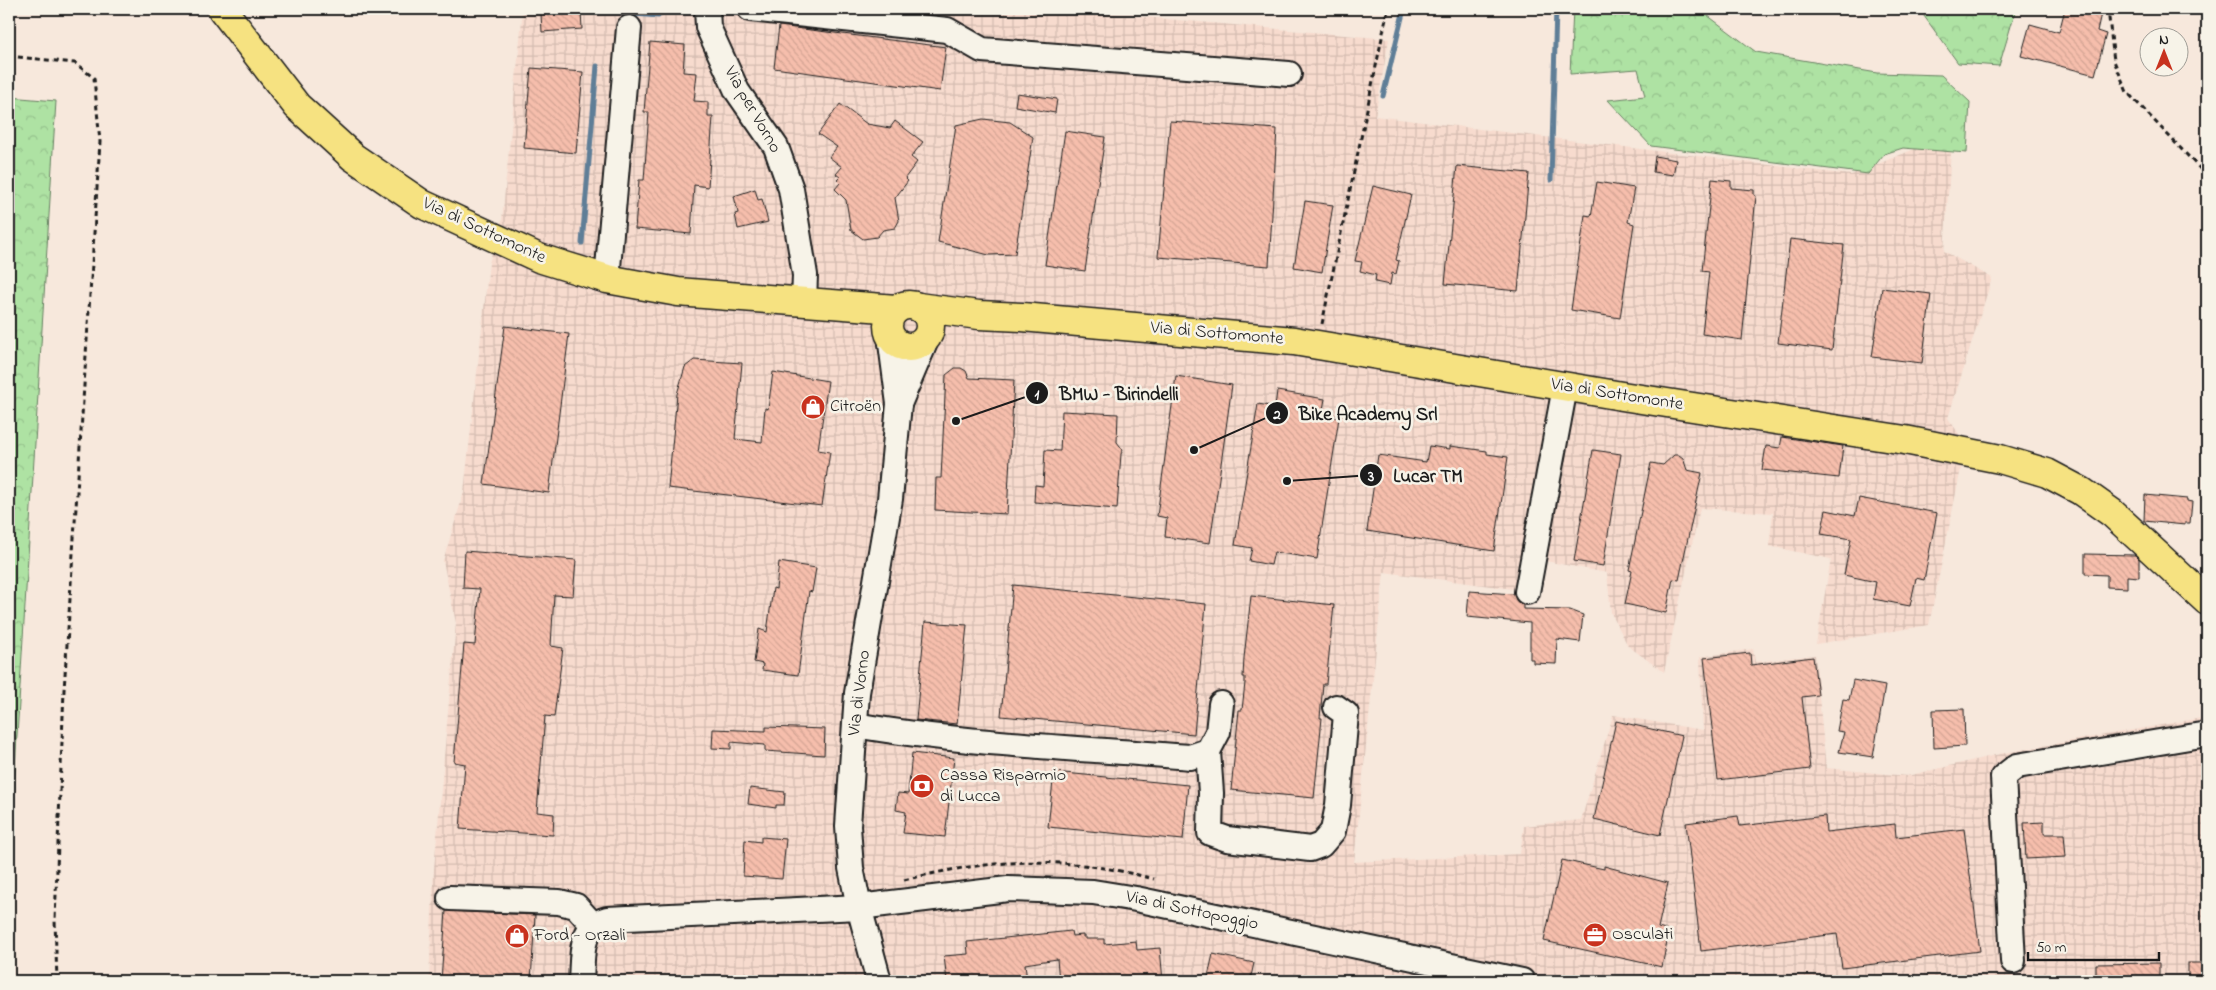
<svg xmlns="http://www.w3.org/2000/svg" width="2216" height="990" font-family="'Indie Flower',sans-serif">
<style>
.industrial{fill:url(#industrial-grid)}
.forest{fill:url(#forest-crowns);stroke:#657f60}
.lines{fill:none;stroke-linecap:round;stroke-linejoin:round}
.stream{stroke:#5f7e97;stroke-width:5}
.building{fill:url(#building-back-hatch);stroke:#1c1c1c}
.minor-casing{stroke:#1c1c1c;stroke-width:28}
.major-casing{stroke:#1c1c1c;stroke-width:31}
.path{stroke:#1c1c1c;stroke-width:3;stroke-dasharray:5 4;stroke-linecap:butt}
.minor{stroke:#f7f3e8;stroke-width:24}
.major{stroke:#f6e281;stroke-width:28}
.labels{text-anchor:middle;dominant-baseline:central;stroke-width:5;stroke-linejoin:round;paint-order:stroke}
.street-label{font-size:18px;fill:#1c1c1c;stroke:#f7f3e8}
.poi-label{font-size:18px;fill:#1c1c1c;stroke:#f7f3e8;text-anchor:start}
.leader{fill:none;stroke:#1c1c1c;stroke-width:2}
.callout-dot{fill:#1c1c1c;stroke:#f7f3e8;stroke-width:2}
.mark-label{font-size:15px;text-anchor:middle;font-weight:bold;fill:#fff}
.callout-label{font-size:19px;text-anchor:middle;font-weight:bold;fill:#1c1c1c;stroke:#f7f3e8;stroke-width:5;stroke-linejoin:round;paint-order:stroke}
</style>
<defs>
<pattern id="industrial-grid" width="8" height="8" patternUnits="userSpaceOnUse" patternTransform="scale(1.25)"><rect width="8" height="8" fill="#f7dbce"/><path d="M0 4h8M4 0v8" fill="none" stroke="#d3bbb0"/></pattern>
<pattern id="forest-crowns" width="20" height="18" patternUnits="userSpaceOnUse" patternTransform="scale(1.25)"><rect width="20" height="18" fill="#aee2a3"/><path d="M2 6a3 3 0 1 1 6 0M12 15a3 3 0 1 1 6 0" fill="none" stroke="#95c18c"/></pattern>
<pattern id="building-back-hatch" width="6" height="6" patternUnits="userSpaceOnUse" patternTransform="scale(1.25)"><rect width="6" height="6" fill="#f6beac"/><path d="M-1 5l2 2M0 0l6 6M5-1l2 2" fill="none" stroke="#d2a393"/></pattern>
</defs>
<rect width="100%" height="100%" fill="#f7e8dc"/>
<filter id="ink" filterUnits="userSpaceOnUse"><feTurbulence type="fractalNoise" baseFrequency=".02" numOctaves="2"/><feDisplacementMap in="SourceGraphic" scale="10" xChannelSelector="R" yChannelSelector="G"/><feConvolveMatrix kernelMatrix="1 2 1 2 8 2 1 2 1" color-interpolation-filters="sRGB"/></filter>
<g filter="url(#ink)">
<polygon class="industrial" points="523,9 634,9 667,12 671,9 1055,9 1389,39 1375,116 1851,175 1917,148 1951,152 1944,251 1992,278 1948,418 1966,444 1929,625 1816,644 1831,559 1769,546 1773,513 1700,508 1664,672 1628,646 1611,613 1607,573 1540,560 1521,590 1384,572 1354,862 1520,854 1524,826 1581,820 1613,715 1703,730 1700,657 1753,649 1755,662 1815,655 1826,768 1907,776 2004,753 2207,717 2207,981 429,981 434,869 456,623 443,561 464,492 489,263 502,220"/>
<g class="forest">
<polygon points="1573,9 1699,9 1756,52 1877,73 1941,75 1970,102 1967,153 1903,148 1884,154 1868,174 1651,146 1608,100 1645,96 1638,69 1570,74"/>
<polygon points="1924,9 2016,9 1999,66 1958,63 1924,16"/>
<polygon points="9,97 56,101 9,866"/>
</g>
<g class="lines">
<g class="stream">
<polyline points="623,13 658,16 664,9"/>
<polyline points="1383,96 1404,9"/>
<polyline points="1551,180 1556,9"/>
<polyline points="582,243 597,66"/>
</g>
</g>
<g class="building">
<polygon points="2065,9 2102,9 2097,31 2106,34 2095,75 2021,56 2030,24 2059,32"/>
<polygon points="581,12 582,29 542,32 541,14"/>
<polygon points="779,26 946,47 940,91 774,68"/>
<polygon points="650,42 685,45 683,72 697,73 694,101 708,102 708,117 713,117 708,187 694,185 691,234 635,229 639,180 644,180 649,112 644,112"/>
<polygon points="531,68 583,72 576,153 524,148"/>
<polygon points="1017,93 1057,99 1055,113 1015,106"/>
<polygon points="840,104 867,124 890,128 895,121 923,142 911,157 917,162 905,178 908,181 895,198 899,221 895,228 883,230 877,237 863,239 851,230 846,200 835,189 840,183 837,180 840,177 836,174 842,167 829,157 837,147 818,134"/>
<polygon points="983,119 1010,122 1033,137 1015,254 989,255 938,242 956,125"/>
<polygon points="1170,121 1277,129 1269,266 1158,257"/>
<polygon points="1065,131 1105,137 1085,271 1045,265"/>
<polygon points="1655,156 1676,160 1673,175 1653,172"/>
<polygon points="1457,166 1529,173 1518,291 1445,284"/>
<polygon points="1712,179 1731,181 1731,188 1754,190 1754,195 1756,196 1742,340 1702,334 1709,272 1702,271"/>
<polygon points="1597,182 1634,188 1628,222 1634,224 1620,318 1571,310 1585,215 1591,216"/>
<polygon points="1373,186 1411,195 1396,260 1399,261 1396,274 1392,273 1390,285 1375,282 1376,275 1360,271 1362,262 1355,261"/>
<polygon points="755,189 758,200 762,199 768,222 738,229 735,214 738,213 734,196"/>
<polygon points="1305,201 1333,205 1322,272 1294,267"/>
<polygon points="1790,239 1844,245 1832,350 1778,343"/>
<polygon points="1882,288 1931,294 1922,363 1872,357"/>
<polygon points="505,326 569,334 549,493 484,484"/>
<polygon points="694,360 742,363 735,439 762,442 765,408 768,409 773,372 828,381 818,450 830,452 822,506 668,488 677,394 685,367"/>
<polygon points="955,368 961,368 966,371 969,378 1014,380 1007,514 935,510 936,478 941,478 946,375"/>
<polygon points="1176,376 1232,385 1210,543 1165,537 1167,518 1157,516"/>
<polygon points="1277,391 1325,399 1322,414 1339,418 1317,559 1274,552 1271,565 1249,561 1252,548 1235,545 1258,404 1275,407"/>
<polygon points="1062,411 1118,414 1117,442 1123,450 1121,454 1117,509 1034,502 1035,485 1043,486 1045,450 1060,451"/>
<polygon points="1782,437 1843,446 1839,478 1762,470 1766,446 1780,448"/>
<polygon points="1429,446 1450,449 1450,446 1487,451 1487,454 1508,457 1494,551 1367,531 1378,455 1426,462"/>
<polygon points="1593,450 1621,454 1603,566 1574,561"/>
<polygon points="1674,455 1679,455 1683,458 1687,470 1702,473 1679,580 1673,579 1666,613 1625,604 1632,571 1629,570 1651,463 1663,465"/>
<polygon points="2145,495 2187,499 2187,501 2192,502 2190,523 2185,523 2185,525 2144,521"/>
<polygon points="1859,498 1937,513 1924,580 1916,578 1910,606 1873,599 1876,582 1844,575 1851,539 1821,534 1826,510 1855,516"/>
<polygon points="465,551 576,560 573,596 554,595 551,646 563,648 554,717 545,716 537,812 554,814 553,835 460,829 465,764 454,762 464,644 475,645 480,589 463,588"/>
<polygon points="2085,554 2135,555 2139,559 2139,577 2127,576 2127,588 2107,587 2107,575 2085,574"/>
<polygon points="779,562 816,568 812,592 809,591 798,675 762,670 763,664 754,662 759,629 767,632 773,588 776,589"/>
<polygon points="1013,585 1206,604 1194,734 1001,716"/>
<polygon points="1469,591 1514,594 1518,602 1523,605 1523,609 1570,610 1583,615 1580,642 1557,639 1556,664 1533,663 1533,659 1530,659 1530,623 1467,617"/>
<polygon points="1251,596 1334,605 1326,684 1323,684 1320,718 1322,718 1314,798 1231,790 1239,710 1242,710 1245,683 1245,677 1243,677 1244,658"/>
<polygon points="925,622 967,625 957,724 916,720"/>
<polygon points="1750,653 1751,665 1813,657 1818,695 1802,697 1810,769 1718,780 1704,658"/>
<polygon points="1853,680 1885,686 1873,757 1839,752 1844,732 1837,731 1843,699 1849,700"/>
<polygon points="1964,709 1965,746 1934,748 1933,710"/>
<polygon points="1616,721 1682,736 1660,835 1594,819"/>
<polygon points="766,727 825,729 824,755 765,751 765,745 731,742 731,749 712,748 713,729 766,731"/>
<polygon points="912,753 954,758 945,837 903,833 906,812 896,810 898,793 908,794"/>
<polygon points="1054,772 1188,785 1183,840 1048,827"/>
<polygon points="750,788 785,792 784,805 776,805 776,808 748,804"/>
<polygon points="1738,816 1740,826 1825,816 1826,832 1895,824 1896,837 1964,829 1980,951 1842,968 1837,934 1701,951 1686,823"/>
<polygon points="2044,822 2044,834 2064,834 2066,857 2026,859 2024,823"/>
<polygon points="761,837 786,839 782,879 743,876 745,840 761,842"/>
<polygon points="1562,860 1604,869 1604,866 1668,883 1658,928 1669,931 1662,967 1544,941"/>
<polygon points="446,911 535,915 531,981 441,981"/>
<polygon points="1071,931 1072,936 1083,935 1083,937 1086,937 1086,939 1104,939 1104,944 1136,941 1137,950 1160,948 1163,981 1059,981 1057,959 1025,964 1027,981 947,981 944,956 968,954 967,942"/>
<polygon points="1213,954 1254,963 1250,981 1207,981"/>
<polygon points="2159,963 2159,981 2096,981 2096,964"/>
<rect x="2188" y="963" width="19" height="18"/>
</g>
<g class="lines">
<defs>
<g id="minor">
<polyline points="707,9 708,27 737,91 776,147 791,189 805,275 804,302"/>
<polyline points="750,9 947,30 982,50 1289,74"/>
<polyline points="607,279 629,28"/>
<polyline points="899,404 927,338"/>
<polyline points="1527,592 1565,387"/>
<path d="M 855,725 C 965,744 1078,748 1190,757 L 1208,751 L 1218,732 L 1221,704"/>
<polyline points="1208,751 1211,793 1210,833 1227,839 1310,849 1321,845 1333,831 1338,805 1346,714 1336,707"/>
<polyline points="450,898 559,902 576,906 593,925"/>
<polyline points="2013,961 2003,777 2017,766 2207,734"/>
<path d="M 581,981 C 583,957 578,927 607,919 L 859,907 L 1008,889 L 1093,892 L 1136,899 L 1522,981"/>
<polyline points="879,981 859,907 851,868 848,826 857,693 890,499 899,404 890,336"/>
</g>
<g id="major">
<polyline points="222,9 297,106 353,157 422,204 539,258 607,279 678,292 896,309"/>
<circle cx="909" cy="326" r="21"/>
<polyline points="918,307 979,315 1022,317 1294,341 1622,396 1905,440 2000,459 2047,473 2081,491 2112,513 2207,601"/>
</g>
</defs>
<use href="#minor" class="minor-casing"/>
<use href="#major" class="major-casing"/>
<g class="path">
<polyline points="2112,9 2109,18 2114,61 2127,92 2207,176"/>
<polyline points="9,56 75,63 94,78 100,142 64,690 55,920 57,981"/>
<polyline points="1322,324 1388,9"/>
<path d="M 904,880 C 993,858 1065,855 1154,879"/>
</g>
<use href="#minor" class="minor"/>
<use href="#major" class="major"/>
</g>
</g>
<defs>
<symbol id="shop-disc" viewBox="-11 -11 22 22"><circle r="9.5" fill="#c8321e" stroke="#f7f3e8"/><path d="M-5-2.5h2.3a2.7 3.5 0 0 1 5.4 0H5L5.5 6h-11ZM-1.5-2.5h3a1.5 2.3 0 0 0-3 0Z" fill="#fff"/></symbol>
<symbol id="bank-disc" viewBox="-11 -11 22 22"><circle r="9.5" fill="#c8321e" stroke="#f7f3e8"/><path d="M-6-4H6V4H-6ZM0-2.3a2.3 2.3 0 1 0 0 4.6a2.3 2.3 0 1 0 0-4.6Z" fill="#fff"/></symbol>
<symbol id="office-disc" viewBox="-11 -11 22 22"><circle r="9.5" fill="#c8321e" stroke="#f7f3e8"/><path d="M-6-3h4V-5.5h4V-3h4V5H-6ZM-1-4.5V-3h2v-1.5ZM-6 0V1H6V0Z" fill="#fff"/></symbol>
</defs>
<g fill-rule="evenodd">
<use href="#shop-disc" x="799" y="393" width="28" height="28"/>
<use href="#bank-disc" x="908" y="772" width="28" height="28"/>
<use href="#office-disc" x="1581" y="921" width="28" height="28"/>
<use href="#shop-disc" x="503" y="922" width="28" height="28"/>
</g>
<g class="labels">
<g class="street-label">
<text transform="translate(752 110) rotate(60)">Via per Vorno</text>
<text transform="translate(484 231) rotate(25)">Via di Sottomonte</text>
<text transform="translate(1217 334) rotate(5)">Via di Sottomonte</text>
<text transform="translate(1617 395) rotate(9)">Via di Sottomonte</text>
<text transform="translate(860 693) rotate(-83)">Via di Vorno</text>
<text transform="translate(1192 911) rotate(12)">Via di Sottopoggio</text>
</g>
<g class="poi-label">
<text x="830" y="407">Citroën</text>
<text x="940" y="776">Cassa Risparmio<tspan x="940" dy="21">di Lucca</tspan></text>
<text x="1612" y="935">Osculati</text>
<text x="534" y="936">Ford - Orzali</text>
</g>
</g>
<path class="leader" d="M956 421L1037 393M1194 450L1277 413M1287 481L1371 475"/>
<g class="callout-dot">
<circle cx="956" cy="421" r="5"/>
<circle cx="1194" cy="450" r="5"/>
<circle cx="1287" cy="481" r="5"/>
<circle cx="1037" cy="393" r="12"/>
<circle cx="1277" cy="413" r="12"/>
<circle cx="1371" cy="475" r="12"/>
</g>
<g class="mark-label">
<text x="1037" y="399">1</text>
<text x="1277" y="419">2</text>
<text x="1371" y="481">3</text>
</g>
<g class="callout-label">
<text x="1119" y="400">BMW - Birindelli</text>
<text x="1368" y="420">Bike Academy Srl</text>
<text x="1428" y="482">Lucar TM</text>
</g>
<rect width="2216" height="990" fill="none" stroke="#f7f3e8" stroke-width="30"/>
<rect x="15" y="15" width="2186" height="960" fill="none" stroke="#1c1c1c" stroke-width="2" filter="url(#ink)"/>
<g transform="translate(2164 52)"><circle r="24" fill="#f7f3e8" stroke="#9f9d96"/>
<path d="M0-4L9 19L0 12L-9 19Z" fill="#c8321e"/>
<text y="-8" font-size="14" font-weight="bold" text-anchor="middle" fill="#1c1c1c">N</text>
</g>
<path d="M2028 952v8h131v-8" fill="none" stroke="#1c1c1c" stroke-width="2.5"/>
<text x="2036" y="952" font-size="15" fill="#1c1c1c" stroke="#f7f3e8" stroke-width="4" paint-order="stroke">50 m</text>
</svg>
